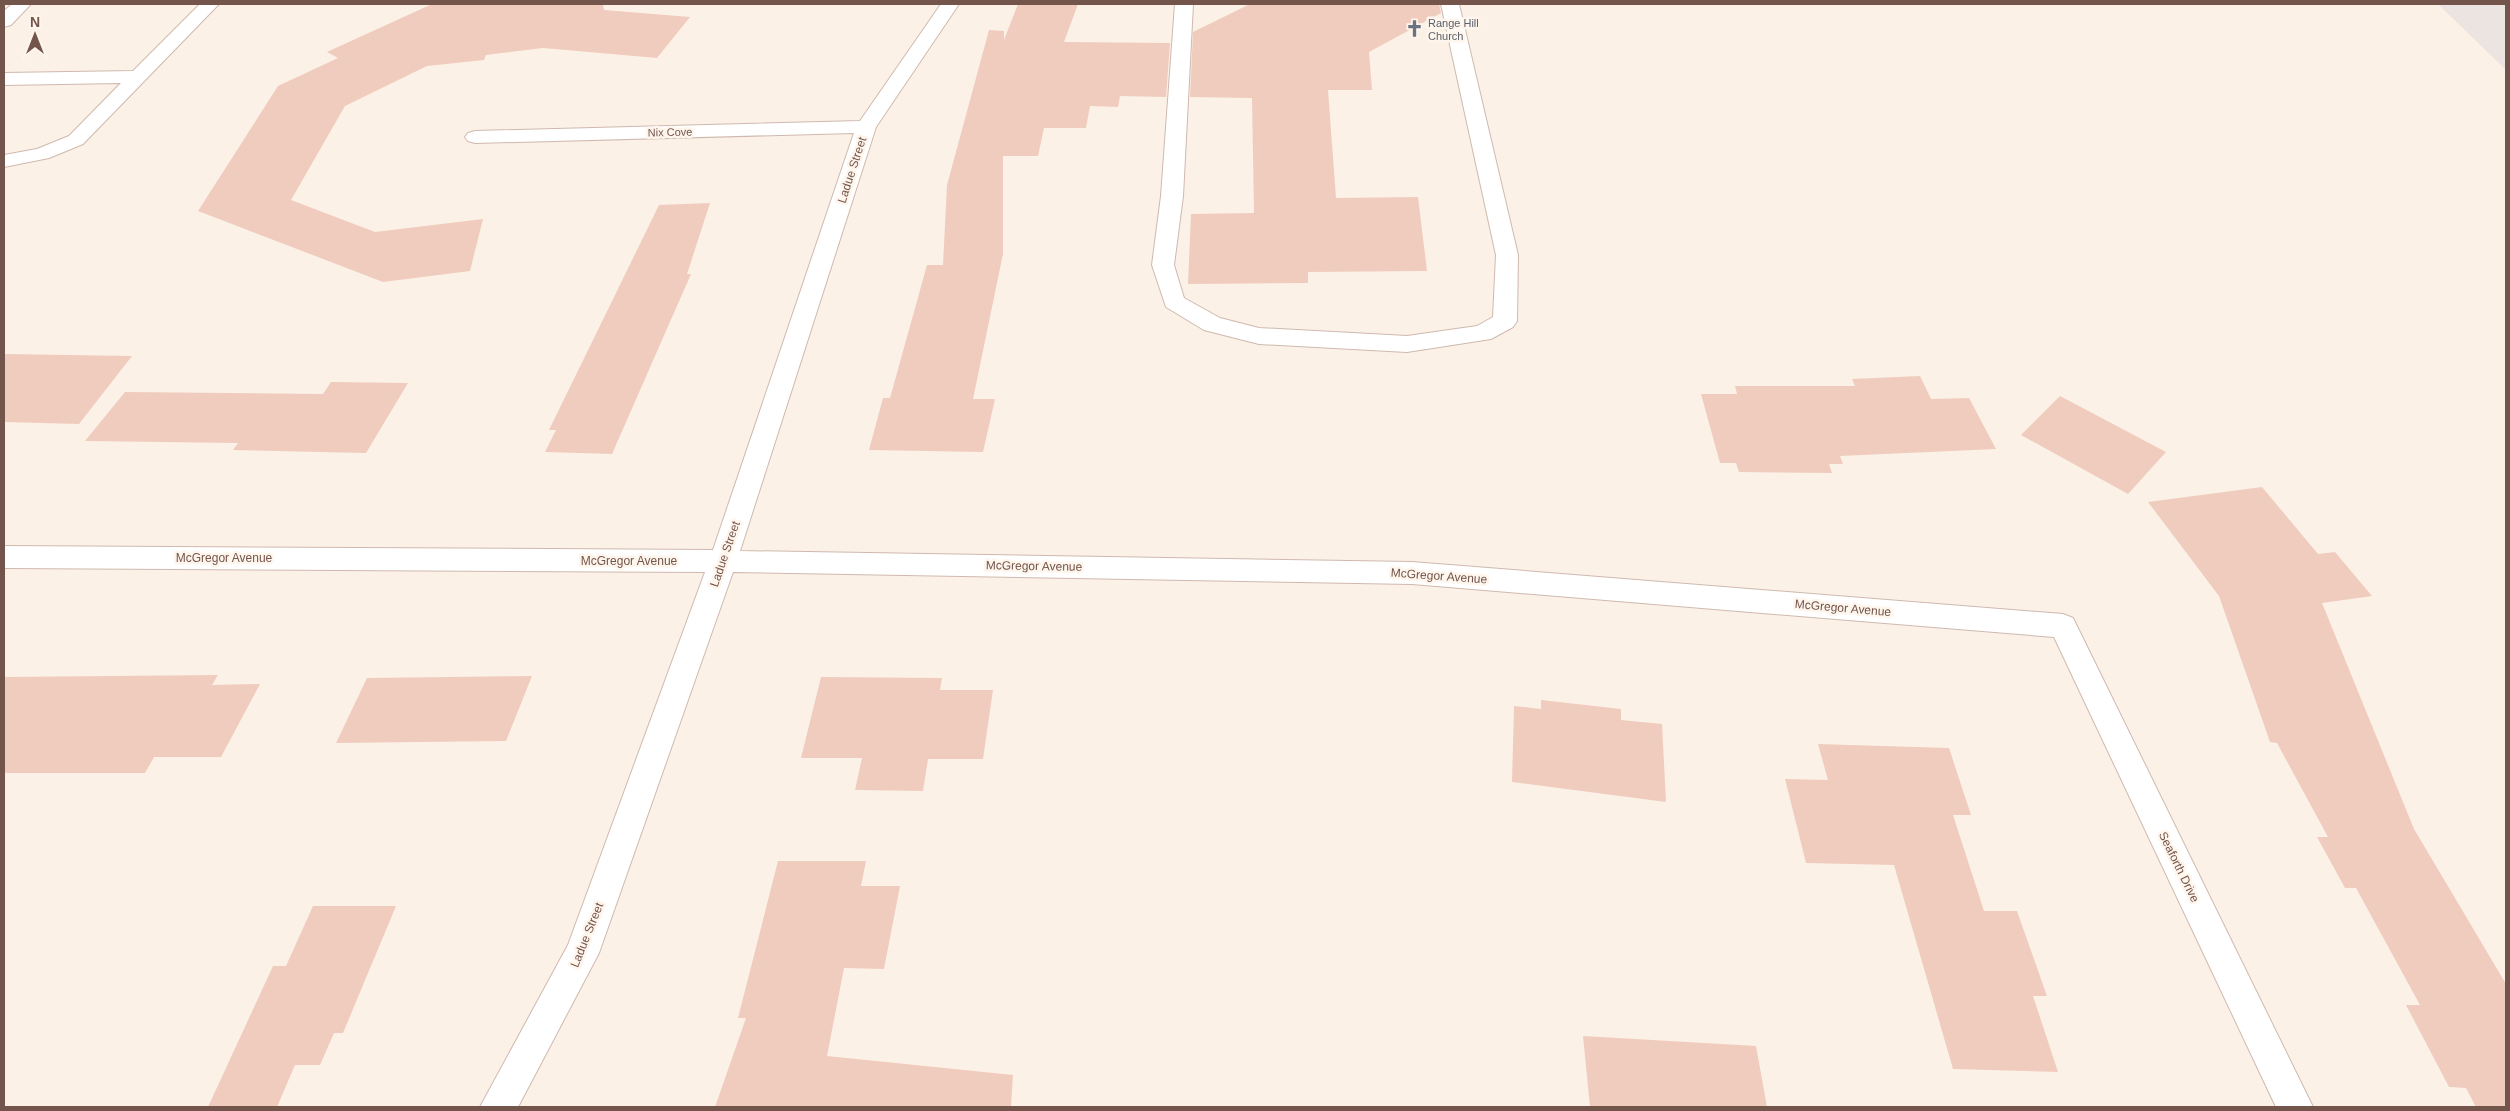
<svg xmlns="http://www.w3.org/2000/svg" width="2510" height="1111" font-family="Arial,sans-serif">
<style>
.industrial{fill:#ece4e0}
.building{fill:#f0ccbe}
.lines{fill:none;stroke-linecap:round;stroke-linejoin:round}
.lane-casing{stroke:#cfb9af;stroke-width:2}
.street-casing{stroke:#cfb9af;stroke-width:2}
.lane{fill:#fff;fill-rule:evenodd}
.street{fill:#fff;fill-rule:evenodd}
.labels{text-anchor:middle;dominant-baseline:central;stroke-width:5;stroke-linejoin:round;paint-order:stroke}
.far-worship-label{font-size:11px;fill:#5b616d;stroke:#fef5ec;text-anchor:start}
.far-street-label{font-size:11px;fill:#74554b;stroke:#fef5ec}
.street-label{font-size:12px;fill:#74554b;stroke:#fef5ec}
</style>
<rect width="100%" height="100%" fill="#fcf1e6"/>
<polygon class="industrial" points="2438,4 2506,4 2506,70"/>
<g class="building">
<polygon points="432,4 603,4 604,10 690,17 657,58 543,48 486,55 484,60 427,66 345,106 291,200 375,232 483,219 470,271 383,282 198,211 278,86 338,58 327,52"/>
<polygon points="1018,4 1078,4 1064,42 1170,43 1166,97 1120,96 1118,107 1090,106 1086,128 1044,128 1038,156 1003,156 1003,254 973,399 995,399 983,452 869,450 883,398 890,398 927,265 943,265 947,185 989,30 1004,31 1004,40"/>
<polygon points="1250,4 1439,4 1441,13 1369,52 1372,90 1328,90 1336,198 1418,197 1427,271 1308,272 1308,283 1188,284 1191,214 1254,213 1252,98 1190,97 1193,32"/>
<polygon points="710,203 687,274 691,274 612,454 545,452 556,430 549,430 659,205"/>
<polygon points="4,354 132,356 79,424 4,422"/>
<polygon points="1920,376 1931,399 1969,398 1996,449 1840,456 1843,464 1829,464 1832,473 1739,472 1736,463 1720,463 1701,394 1737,394 1735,386 1855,386 1852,379"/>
<polygon points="331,382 408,383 366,453 233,450 238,443 85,441 125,392 323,394"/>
<polygon points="2060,396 2166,452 2128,494 2021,435"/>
<polygon points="2262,487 2318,554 2335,552 2372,596 2322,603 2414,829 2506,984 2506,1107 2476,1107 2466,1088 2449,1087 2406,1005 2420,1005 2356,888 2345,888 2317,837 2328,837 2277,743 2270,742 2219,596 2148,502"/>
<polygon points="218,675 212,685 260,684 221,757 154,757 145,773 4,773 4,677"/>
<polygon points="532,676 506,741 336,743 367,678"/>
<polygon points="821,677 942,678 940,690 993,690 983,759 928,759 923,791 855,790 862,758 801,758"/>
<polygon points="1541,700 1621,709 1621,720 1662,724 1666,802 1512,782 1514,706 1541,709"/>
<polygon points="1818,744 1949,748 1971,815 1953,815 1984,911 2017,911 2047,996 2033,996 2058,1072 1953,1069 1894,865 1806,863 1785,779 1828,780"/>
<polygon points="778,861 866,861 861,886 900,886 884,969 844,968 827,1056 1013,1075 1011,1107 715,1107 746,1018 738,1018"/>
<polygon points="313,906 396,906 343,1033 334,1033 320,1065 295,1065 277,1107 208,1107 273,966 286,966"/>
<polygon points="1583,1036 1756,1046 1767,1107 1590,1107"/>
</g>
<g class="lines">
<defs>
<g id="lane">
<polygon points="12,4 31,4 11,25 4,27 4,11"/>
<polygon points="200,4 219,4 83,144 49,158 4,167 4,155 37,149 69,136 121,83 4,85 4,73 133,71"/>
<polygon points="1175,4 1193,4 1183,196 1174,265 1184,298 1220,318 1259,328 1407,336 1477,326 1493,317 1496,255 1441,4 1459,4 1518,255 1517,321 1513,327 1491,339 1407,352 1259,344 1204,330 1166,307 1152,265 1161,196"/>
</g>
<polygon id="street" points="941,4 959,4 876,127 740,551 1412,562 2063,614 2073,618 2313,1107 2276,1107 2054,637 1412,584 733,572 599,953 518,1107 480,1107 568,945 705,572 4,568 4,546 713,550 854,133 475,143 468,141 465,137 468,133 475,131 860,121"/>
</defs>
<use href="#lane" class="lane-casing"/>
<use href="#street" class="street-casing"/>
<use href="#lane" class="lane"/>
<use href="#street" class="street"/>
</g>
<defs>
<symbol id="church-bare" viewBox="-9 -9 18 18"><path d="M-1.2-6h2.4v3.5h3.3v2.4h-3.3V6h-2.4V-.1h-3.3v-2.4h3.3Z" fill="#6b7280" stroke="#fef5ec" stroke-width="2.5" paint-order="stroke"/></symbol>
</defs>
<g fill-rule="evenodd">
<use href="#church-bare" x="1402" y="16" width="25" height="25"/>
</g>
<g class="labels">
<g class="far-worship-label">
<text x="1428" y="23">Range Hill<tspan x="1428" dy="13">Church</tspan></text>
</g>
<g class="far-street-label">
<text transform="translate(670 132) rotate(-1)">Nix Cove</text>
</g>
<g class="street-label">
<text transform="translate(852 170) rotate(-72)">Ladue Street</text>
<text transform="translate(725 554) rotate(-71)">Ladue Street</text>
<text x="224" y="558">McGregor Avenue</text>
<text x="629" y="561">McGregor Avenue</text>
<text transform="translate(1034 566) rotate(1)">McGregor Avenue</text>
<text transform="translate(1439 576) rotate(4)">McGregor Avenue</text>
<text transform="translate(1843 608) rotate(5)">McGregor Avenue</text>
<text transform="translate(2179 867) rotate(64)">Seaforth Drive</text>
<text transform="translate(587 935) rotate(-68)">Ladue Street</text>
</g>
</g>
<rect width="2510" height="1111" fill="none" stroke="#74554b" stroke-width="10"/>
<g transform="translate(35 35)" stroke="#fef5ec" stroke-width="4" paint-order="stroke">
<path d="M0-4L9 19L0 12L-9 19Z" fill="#74554b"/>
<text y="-8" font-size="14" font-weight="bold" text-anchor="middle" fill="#74554b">N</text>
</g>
</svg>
